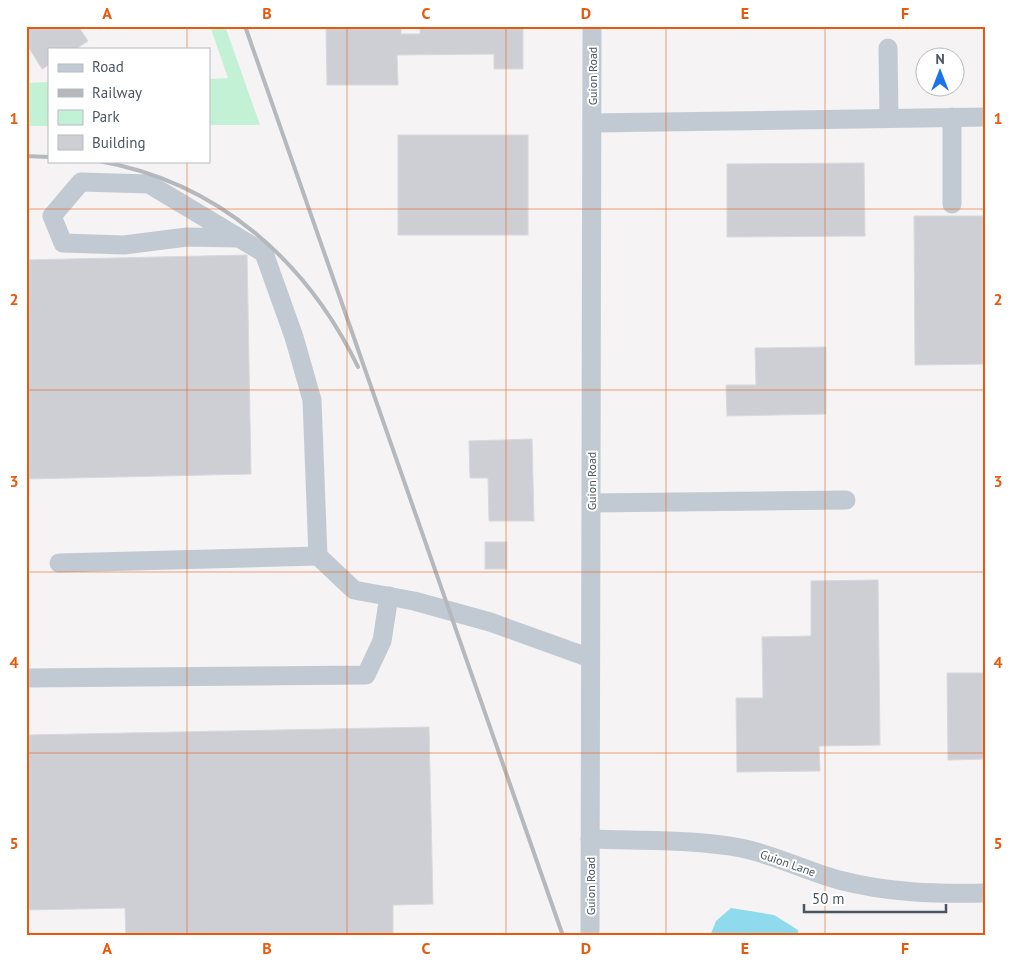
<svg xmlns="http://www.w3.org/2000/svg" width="1012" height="962" font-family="'PT Sans',sans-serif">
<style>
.green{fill:#c3f1d5}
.water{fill:#90daee}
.building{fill:#cdcfd5;stroke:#d7d9de}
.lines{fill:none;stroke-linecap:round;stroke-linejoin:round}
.minor{stroke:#c1cad2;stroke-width:19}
.rail{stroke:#b5b8bd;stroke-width:4}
.grid{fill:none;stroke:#e8590c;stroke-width:1;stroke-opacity:0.55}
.labels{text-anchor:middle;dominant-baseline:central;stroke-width:4;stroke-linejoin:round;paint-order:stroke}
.street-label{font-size:12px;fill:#4a5661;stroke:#fff}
.neatline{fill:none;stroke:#e8590c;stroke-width:2}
.grid-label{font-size:16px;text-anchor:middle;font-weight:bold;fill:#e8590c}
</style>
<rect width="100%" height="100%" fill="#f5f3f3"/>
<g class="green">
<polygon points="210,26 225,26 260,125 209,125 209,79 228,78"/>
<polygon points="49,82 49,126 26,126 26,83"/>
</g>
<polygon class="water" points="731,908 774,915 798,930 799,936 710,936 716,921"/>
<g class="building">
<polygon points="29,26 41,26 43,29 47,26 78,26 88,41 76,49 49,49 49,65 42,69 26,43 26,28"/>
<polygon points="326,26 401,26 401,34 420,34 420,26 523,26 523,69 494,69 494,54 397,55 398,85 327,85"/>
<rect x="398" y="135" width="130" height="100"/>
<polygon points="864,163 865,236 727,237 727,164"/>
<polygon points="914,216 986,216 986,364 915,365"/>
<polygon points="247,255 251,474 26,479 26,260"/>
<polygon points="826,347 826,414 727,416 726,385 756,385 755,348"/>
<polygon points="532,439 534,521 489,521 488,478 470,478 469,441"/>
<rect x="485" y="542" width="22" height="27"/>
<polygon points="878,580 880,745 819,746 820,771 737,772 736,698 763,698 762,637 811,636 811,581"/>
<polygon points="947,673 986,673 986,759 948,760"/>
<polygon points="429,727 433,904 393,905 393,936 126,936 125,908 26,910 26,735"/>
</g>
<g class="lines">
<g class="minor">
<polyline points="888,48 889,117"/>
<polyline points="952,117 952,204"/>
<polyline points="592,123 986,117"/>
<polyline points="239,238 187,237 124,245 63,243 52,216 81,182 149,184 264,253 294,337 312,400 318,556 354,590 414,601 490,622 590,658"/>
<polyline points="591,503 846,500"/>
<polyline points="59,563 318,556"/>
<polyline points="26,678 366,675 382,641 389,596"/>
<path d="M 590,839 C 640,841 692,839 741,848 C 775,855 806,871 839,880 C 889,893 934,894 986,893"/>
<polyline points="590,936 592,26"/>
</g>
<g class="rail">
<polyline points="245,26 563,936"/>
<polyline points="26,156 49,157"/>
<path d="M 99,161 C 218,182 307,261 358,367"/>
</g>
</g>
<path class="grid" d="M 187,26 L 187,49M 347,26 L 347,936M 506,26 L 506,936M 666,26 L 666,936M 825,26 L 825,936M 187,161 L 187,936M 26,209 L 986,209M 26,390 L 986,390M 26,572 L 986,572M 26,753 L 986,753"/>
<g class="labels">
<g class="street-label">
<text transform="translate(592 76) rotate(-90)">Guion Road</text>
<text transform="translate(591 481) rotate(-90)">Guion Road</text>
<text transform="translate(788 863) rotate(19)">Guion Lane</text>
<text transform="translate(590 886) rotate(-90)">Guion Road</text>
</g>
</g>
<rect width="1012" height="962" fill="none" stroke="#ffffff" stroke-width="55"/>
<rect x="48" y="48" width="162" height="115" fill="#ffffff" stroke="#b7bbc0"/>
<rect x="58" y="64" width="25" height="8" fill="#c1cad2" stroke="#b7bbc0"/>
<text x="92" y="72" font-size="15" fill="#4a5661">Road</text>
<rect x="58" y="89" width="25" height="8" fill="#b5b8bd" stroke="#b7bbc0"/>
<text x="92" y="98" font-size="15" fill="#4a5661">Railway</text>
<rect x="58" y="110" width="25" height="15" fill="#c3f1d5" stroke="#b7bbc0"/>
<text x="92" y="122" font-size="15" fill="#4a5661">Park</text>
<rect x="58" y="135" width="25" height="15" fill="#cdcfd5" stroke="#b7bbc0"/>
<text x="92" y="148" font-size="15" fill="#4a5661">Building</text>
<g transform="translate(940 72)"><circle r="24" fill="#ffffff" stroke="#b7bbc0"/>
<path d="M0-4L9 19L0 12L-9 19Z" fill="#1a73e8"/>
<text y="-8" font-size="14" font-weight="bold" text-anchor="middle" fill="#4a5661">N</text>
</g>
<path d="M804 904v8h142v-8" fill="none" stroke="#4a5661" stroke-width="2.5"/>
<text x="812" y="904" font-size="15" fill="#4a5661" stroke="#ffffff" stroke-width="4" paint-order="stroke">50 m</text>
<rect x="28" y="28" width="956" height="906" class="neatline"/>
<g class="grid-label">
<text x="107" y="19">A</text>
<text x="267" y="19">B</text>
<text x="426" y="19">C</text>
<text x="586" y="19">D</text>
<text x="745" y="19">E</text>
<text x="905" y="19">F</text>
<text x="14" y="124">1</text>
<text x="998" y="124">1</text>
<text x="14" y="305">2</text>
<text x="998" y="305">2</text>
<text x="14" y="487">3</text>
<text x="998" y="487">3</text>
<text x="14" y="668">4</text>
<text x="998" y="668">4</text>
<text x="14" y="849">5</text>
<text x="998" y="849">5</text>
<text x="107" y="954">A</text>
<text x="267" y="954">B</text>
<text x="426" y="954">C</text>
<text x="586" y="954">D</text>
<text x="745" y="954">E</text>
<text x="905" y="954">F</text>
</g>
</svg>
